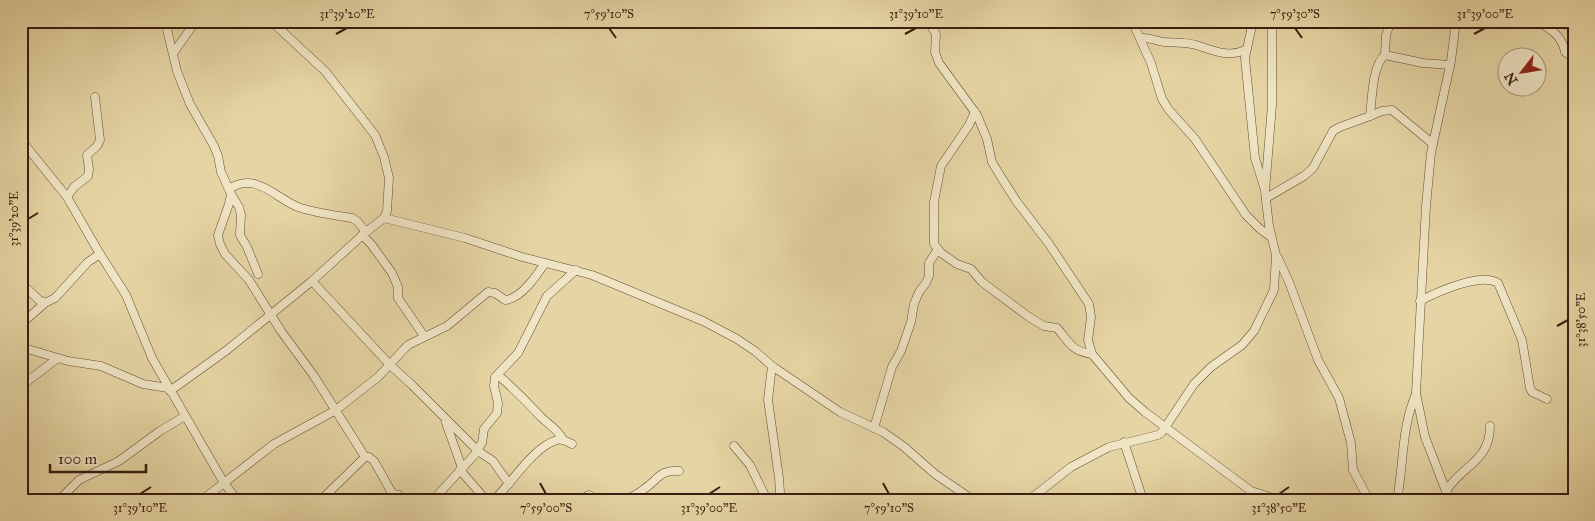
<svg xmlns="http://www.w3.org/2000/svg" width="1595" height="521" font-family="'IM FELL Great Primer',serif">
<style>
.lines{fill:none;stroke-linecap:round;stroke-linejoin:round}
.minor-casing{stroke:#644b36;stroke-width:9}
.minor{stroke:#efe4c4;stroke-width:8}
.ticks{fill:none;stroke:#381d11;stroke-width:2}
.neatline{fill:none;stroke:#381d11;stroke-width:2}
.ticks-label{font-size:12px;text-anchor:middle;fill:#381d11}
</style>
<rect width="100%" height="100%" fill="#e6d5a4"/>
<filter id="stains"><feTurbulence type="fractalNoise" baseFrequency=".004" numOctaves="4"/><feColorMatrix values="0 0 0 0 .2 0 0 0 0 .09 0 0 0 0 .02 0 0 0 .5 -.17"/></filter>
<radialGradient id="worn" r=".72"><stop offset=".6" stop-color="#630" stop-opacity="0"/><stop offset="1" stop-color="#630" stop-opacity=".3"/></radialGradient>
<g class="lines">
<defs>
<g id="minor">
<polyline points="165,21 177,71 182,84 190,104 214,146 218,156 221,172 231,194 229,204 218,235 220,244 225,254 249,280 281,331 314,376 365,457 321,500"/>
<polyline points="928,21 936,34 935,52 939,63 977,115 987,139 992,162 1001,177 1017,202 1049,244 1089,304 1091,317 1088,340 1092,354 1129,398 1145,412 1251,491 1279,500"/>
<polyline points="1132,21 1151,63 1162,99 1169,110 1195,139 1246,215 1260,229 1271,237"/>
<polyline points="1253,21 1245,58 1255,158 1264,187"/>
<path d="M 1537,21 C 1550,29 1562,35 1565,52 L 1574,58"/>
<path d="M 1141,38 C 1150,37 1156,41 1164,42 C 1175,43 1185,42 1196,45 C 1212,50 1228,58 1245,50"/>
<polyline points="174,52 196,21"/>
<polyline points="1385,55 1386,35 1391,21"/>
<path d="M 975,112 L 969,125 L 941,166 L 934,202 L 934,244 L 941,253 L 957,264 L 971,269 L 982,282 L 1029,317 L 1044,326 L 1057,328 C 1070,343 1071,351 1092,354"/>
<path d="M 1370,116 C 1372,101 1372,65 1385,55 L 1423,63 L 1450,65"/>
<polyline points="21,140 67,197 100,254 126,295 152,358 224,483 237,500"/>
<path d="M 229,189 C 256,171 275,198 298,207 C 315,213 334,215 352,218 L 357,221 L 366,232"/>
<polyline points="231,194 239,207 241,215 240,235 247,247 258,274"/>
<polyline points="67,197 74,187 88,176 89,169 87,155 97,146 100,140 95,97"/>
<polyline points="1266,198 1304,176 1313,168 1333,131 1340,127 1370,116 1382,111 1392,110 1433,144"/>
<polyline points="384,218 465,238 522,257 592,275 703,321 737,339 755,351 772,366 840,412 883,432 903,446 935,474 973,500"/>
<polyline points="362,235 371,244 392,273 398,287 398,298 424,336"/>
<polyline points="1278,258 1289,282 1318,360 1339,398 1351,443 1353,470 1369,500"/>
<polyline points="312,281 390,365 412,385 478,451 493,461 509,484"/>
<polyline points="21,283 40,301 47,302 55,298 88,262 100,254"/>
<path d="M 1420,301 C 1437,292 1481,272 1498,283 L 1522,340 L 1530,388 L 1532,392 L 1547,399"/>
<polyline points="21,324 45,303"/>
<polyline points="21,347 68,361 101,366 143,384 168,388"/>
<polyline points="772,366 768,400 779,478 780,492 779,500"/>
<path d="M 498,375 C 513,388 527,402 541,417 C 549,425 558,429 563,440"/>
<polyline points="21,386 58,358"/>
<polyline points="170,391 227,350 312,281 366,232 384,218 387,211 389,178 384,157 375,135 325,71 271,21"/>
<polyline points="446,423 462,468"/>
<polyline points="874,428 892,367 901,351 911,322 914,304 919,292 926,283 929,276 929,263 938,249"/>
<polyline points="1124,442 1143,500"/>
<polyline points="734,446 750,465 767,500"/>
<polyline points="477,450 482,443 484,429 497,413 498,403 494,386 495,377 518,353 547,296 576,270"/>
<polyline points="365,457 369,457 374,461 396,500"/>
<polyline points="460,470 486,500"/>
<path d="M 1446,491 C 1462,465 1490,462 1490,426"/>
<polyline points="393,494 399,495 403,500"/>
<polyline points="59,500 79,480 119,461 160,431 185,416"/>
<path d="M 202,500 L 274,444 L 336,410 L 378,377 L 408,345 L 447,326 L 488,292 L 495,293 L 505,300 C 521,299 537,275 545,263"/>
<polyline points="433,500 478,451"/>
<path d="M 494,500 C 512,483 533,447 557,440 C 562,438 567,442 572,444"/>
<polyline points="580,500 589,495 597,500"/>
<path d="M 627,500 C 633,496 639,493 644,489 C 658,480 660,469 679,471"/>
<polyline points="1029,500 1071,467 1109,447 1158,435 1162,432 1194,384 1211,367 1242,345 1254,331 1274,290 1276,255 1269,226 1265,191 1272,105 1272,21"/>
<path d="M 1397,500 C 1404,464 1401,428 1416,394"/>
<polyline points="1452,500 1446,491 1425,437 1416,393 1426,206 1431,153 1451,61 1456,21"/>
</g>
</defs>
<use href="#minor" class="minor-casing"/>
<use href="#minor" class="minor"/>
</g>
<path class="ticks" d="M 609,28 L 616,38M 1295,28 L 1302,38M 336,34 L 347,28M 905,34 L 916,28M 1474,34 L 1485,28M 28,219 L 38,213M 1557,326 L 1568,320M 540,483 L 546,494M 883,483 L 889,494M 140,494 L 151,487M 709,494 L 720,487M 1279,494 L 1289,487"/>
<rect width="1595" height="521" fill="none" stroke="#e6d5a4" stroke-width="55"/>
<g transform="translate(1522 72) rotate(239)"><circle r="24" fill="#efe4c4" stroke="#a6947c"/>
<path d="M0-4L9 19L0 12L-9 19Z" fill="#8f2418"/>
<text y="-8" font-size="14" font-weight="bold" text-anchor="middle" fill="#381d11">N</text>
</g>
<path d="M50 464v8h96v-8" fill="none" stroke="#381d11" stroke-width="2.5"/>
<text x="58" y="464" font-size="15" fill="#381d11" stroke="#efe4c4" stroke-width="4" paint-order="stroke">100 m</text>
<rect x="28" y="28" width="1540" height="466" class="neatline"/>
<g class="ticks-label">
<text x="347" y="18">31°39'20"E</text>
<text x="609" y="18">7°59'10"S</text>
<text x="916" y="18">31°39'10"E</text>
<text x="1295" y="18">7°59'30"S</text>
<text x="1485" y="18">31°39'00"E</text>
<text transform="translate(14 219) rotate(-90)" y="4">31°39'20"E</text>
<text transform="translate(1581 320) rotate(-90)" y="4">31°38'50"E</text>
<text x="140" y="512">31°39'10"E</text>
<text x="546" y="512">7°59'00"S</text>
<text x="709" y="512">31°39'00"E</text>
<text x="889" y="512">7°59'10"S</text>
<text x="1279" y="512">31°38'50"E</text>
</g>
<rect width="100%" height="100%" filter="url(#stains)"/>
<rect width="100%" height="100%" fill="url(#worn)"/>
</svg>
